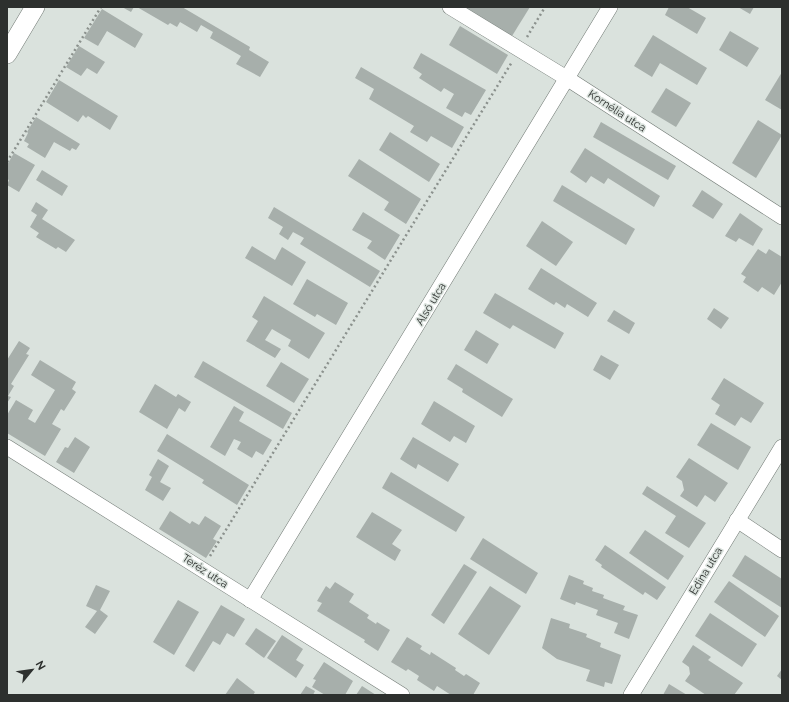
<svg xmlns="http://www.w3.org/2000/svg" width="789" height="702" font-family="Raleway,sans-serif">
<style>
.building{fill:#a7afab}
.lines{fill:none;stroke-linecap:round;stroke-linejoin:round}
.minor-casing{stroke:#727a75;stroke-width:16}
.tertiary-casing{stroke:#727a75;stroke-width:20}
.path{stroke:#8b918d;stroke-width:2.5;stroke-dasharray:2 3;stroke-linecap:butt}
.minor{stroke:#fff;stroke-width:15}
.tertiary{stroke:#fff;stroke-width:19}
.labels{text-anchor:middle;dominant-baseline:central;stroke-width:3;stroke-linejoin:round;paint-order:stroke}
.street-label{font-size:11px;fill:#2d302e;stroke:#dae2dd}
</style>
<rect width="100%" height="100%" fill="#dae2dd"/>
<g class="building">
<polygon points="122,7 134,7 131,12"/>
<polygon points="137,7 182,7 250,47 249,50 269,62 260,77 236,64 241,56 210,38 213,32 201,25 197,32 180,22 177,27 170,23 168,25"/>
<polygon points="463,7 530,7 512,36"/>
<polygon points="669,7 687,7 706,18 697,34 665,15"/>
<polygon points="738,7 754,7 750,14"/>
<polygon points="102,9 143,34 135,48 107,31 98,46 84,38"/>
<polygon points="460,26 508,55 497,74 449,45"/>
<polygon points="730,31 759,48 747,67 719,50"/>
<polygon points="653,35 707,68 697,85 660,63 652,77 634,66"/>
<polygon points="79,46 105,62 97,74 87,68 81,76 66,67"/>
<polygon points="421,53 486,90 471,115 465,112 462,117 446,108 454,94 444,88 441,92 419,78 422,74 413,68"/>
<polygon points="361,67 464,127 452,148 431,136 427,142 410,132 414,126 369,99 374,89 355,78"/>
<polygon points="782,72 782,110 765,100"/>
<polygon points="59,80 118,116 110,130 88,116 86,118 83,115 78,122 46,102"/>
<polygon points="666,88 691,103 676,127 651,112"/>
<polygon points="36,117 80,144 76,150 72,148 70,151 54,142 45,158 27,147 29,144 24,141 28,133 27,132"/>
<polygon points="758,120 782,135 756,178 732,163"/>
<polygon points="601,122 676,166 668,180 593,137"/>
<polygon points="390,132 440,164 429,182 379,150"/>
<polygon points="585,148 660,196 654,207 608,178 604,184 591,176 586,183 570,172"/>
<polygon points="14,153 35,165 19,192 7,185 9,180 7,179 7,165"/>
<polygon points="359,159 421,199 406,224 384,210 389,202 348,176"/>
<polygon points="42,170 68,186 62,196 36,180"/>
<polygon points="562,185 635,229 626,245 553,201"/>
<polygon points="702,190 723,204 713,219 692,206"/>
<polygon points="36,202 48,210 42,219 75,240 66,252 58,247 56,249 36,237 39,233 30,227 37,215 31,211"/>
<polygon points="274,207 380,271 370,287 300,244 304,238 293,232 288,240 279,234 283,227 268,218"/>
<polygon points="363,212 400,235 385,260 367,248 372,241 352,230"/>
<polygon points="740,213 763,229 753,246 739,238 736,242 725,236"/>
<polygon points="542,221 573,242 556,266 526,246"/>
<polygon points="252,246 275,260 282,247 306,262 292,286 245,258"/>
<polygon points="758,249 766,254 769,249 782,257 782,282 774,295 762,287 758,292 743,282 746,277 741,274"/>
<polygon points="541,268 597,303 588,317 567,304 565,308 556,302 554,305 528,289"/>
<polygon points="307,279 348,303 336,325 317,314 315,317 293,304"/>
<polygon points="495,293 564,333 555,349 513,325 510,329 483,313"/>
<polygon points="264,296 325,333 309,359 288,346 291,340 272,329 265,340 281,349 275,358 246,341 258,321 252,317"/>
<polygon points="714,308 729,318 721,329 707,319"/>
<polygon points="614,310 635,323 629,334 607,321"/>
<polygon points="476,330 499,344 487,364 464,350"/>
<polygon points="19,341 30,348 26,354 29,355 11,384 14,386 8,396 11,397 7,403 7,360"/>
<polygon points="601,355 619,365 610,380 593,370"/>
<polygon points="40,360 76,382 72,389 76,392 64,411 61,409 52,424 61,429 45,456 7,433 7,415 16,400 33,410 28,419 35,423 55,390 31,375"/>
<polygon points="203,361 292,413 283,429 194,377"/>
<polygon points="281,362 309,379 294,403 266,386"/>
<polygon points="456,364 513,399 502,417 462,392 463,389 447,379"/>
<polygon points="724,378 764,403 751,423 741,417 735,426 715,414 720,405 711,399"/>
<polygon points="155,384 176,397 178,394 191,402 185,412 179,408 167,429 139,412"/>
<polygon points="434,401 475,426 466,443 454,436 450,442 421,424"/>
<polygon points="234,406 244,412 239,421 272,440 263,455 256,451 252,458 237,449 241,442 234,439 225,456 210,447"/>
<polygon points="711,423 751,447 738,470 697,445"/>
<polygon points="167,434 249,485 237,505 202,483 204,480 157,451"/>
<polygon points="75,437 90,447 74,473 56,462 65,447 68,448"/>
<polygon points="413,437 459,464 448,482 418,464 416,469 400,459"/>
<polygon points="689,458 728,483 715,502 705,495 697,507 680,496 684,490 682,481 676,477"/>
<polygon points="158,459 169,466 160,482 171,488 163,501 145,490 152,477 149,475"/>
<polygon points="391,472 465,517 456,532 382,488"/>
<polygon points="647,486 706,523 689,548 665,533 676,516 642,494"/>
<polygon points="170,511 190,524 192,521 199,525 205,516 221,526 213,539 217,541 206,558 159,529"/>
<polygon points="372,512 402,530 392,544 401,550 395,561 356,537"/>
<polygon points="645,530 684,556 668,580 629,553"/>
<polygon points="483,538 538,573 526,594 470,559"/>
<polygon points="605,545 666,587 657,600 645,592 643,595 601,567 602,565 595,560"/>
<polygon points="745,555 782,579 782,608 732,576"/>
<polygon points="464,564 477,572 444,624 431,615"/>
<polygon points="569,575 584,581 583,584 593,588 592,591 604,595 603,598 625,606 623,610 638,615 629,639 614,633 618,623 596,615 598,610 576,602 575,605 560,599"/>
<polygon points="729,581 779,616 765,637 714,602"/>
<polygon points="335,582 354,594 349,602 369,615 367,618 376,624 377,622 390,630 378,651 364,642 365,640 317,611 322,603 317,601 326,586 330,589"/>
<polygon points="96,585 110,591 100,610 108,616 95,634 85,627 97,611 86,606"/>
<polygon points="490,586 521,606 489,655 458,634"/>
<polygon points="178,600 199,612 174,655 153,642"/>
<polygon points="221,605 245,619 234,637 227,633 220,645 213,641 194,672 185,666"/>
<polygon points="710,613 757,644 742,667 695,636"/>
<polygon points="551,618 570,624 569,628 587,634 586,637 601,643 600,647 621,655 612,684 605,682 604,687 586,681 590,670 557,659 542,648"/>
<polygon points="256,628 276,641 264,658 245,644"/>
<polygon points="282,635 303,649 296,660 304,665 296,678 267,658"/>
<polygon points="407,637 422,646 420,649 430,655 431,652 456,668 455,670 464,676 466,674 480,683 473,695 451,695 437,686 434,691 417,680 419,676 408,669 406,671 391,662"/>
<polygon points="693,645 711,657 708,660 743,683 734,695 706,695 685,681 690,674 689,667 682,662"/>
<polygon points="324,662 353,681 345,695 325,695 312,687 316,680 313,679"/>
<polygon points="782,669 782,680 777,676"/>
<polygon points="237,678 255,692 253,695 225,695"/>
<polygon points="669,684 687,695 663,695"/>
<polygon points="306,686 315,691 313,695 300,695"/>
<polygon points="362,686 376,695 356,695"/>
</g>
<g class="lines">
<defs>
<g id="minor">
<polyline points="450,7 568,79 782,217"/>
<polyline points="7,447 402,695"/>
<polyline points="737,520 782,550"/>
<polyline points="250,600 610,7"/>
<polyline points="631,695 782,447"/>
</g>
<polyline id="tertiary" points="7,54 35,7"/>
</defs>
<use href="#minor" class="minor-casing"/>
<use href="#tertiary" class="tertiary-casing"/>
<g class="path">
<polyline points="527,37 545,7"/>
<polyline points="7,162 101,7"/>
<polyline points="210,556 512,62"/>
</g>
<use href="#minor" class="minor"/>
<use href="#tertiary" class="tertiary"/>
</g>
<g class="labels">
<g class="street-label">
<text transform="translate(617 111) rotate(33)">Kornélia utca</text>
<text transform="translate(431 304) rotate(-59)">Alsó utca</text>
<text transform="translate(205 571) rotate(33)">Teréz utca</text>
<text transform="translate(706 571) rotate(-59)">Edina utca</text>
</g>
</g>
<rect width="789" height="702" fill="none" stroke="#2d302e" stroke-width="16"/>
<g transform="translate(32 670) rotate(61)" stroke="#dae2dd" stroke-width="3" paint-order="stroke">
<path d="M0-3L7 15L0 10L-7 15Z" fill="#2d302e"/>
<text y="-6" font-size="11" font-weight="bold" text-anchor="middle" fill="#2d302e">N</text>
</g>
</svg>
